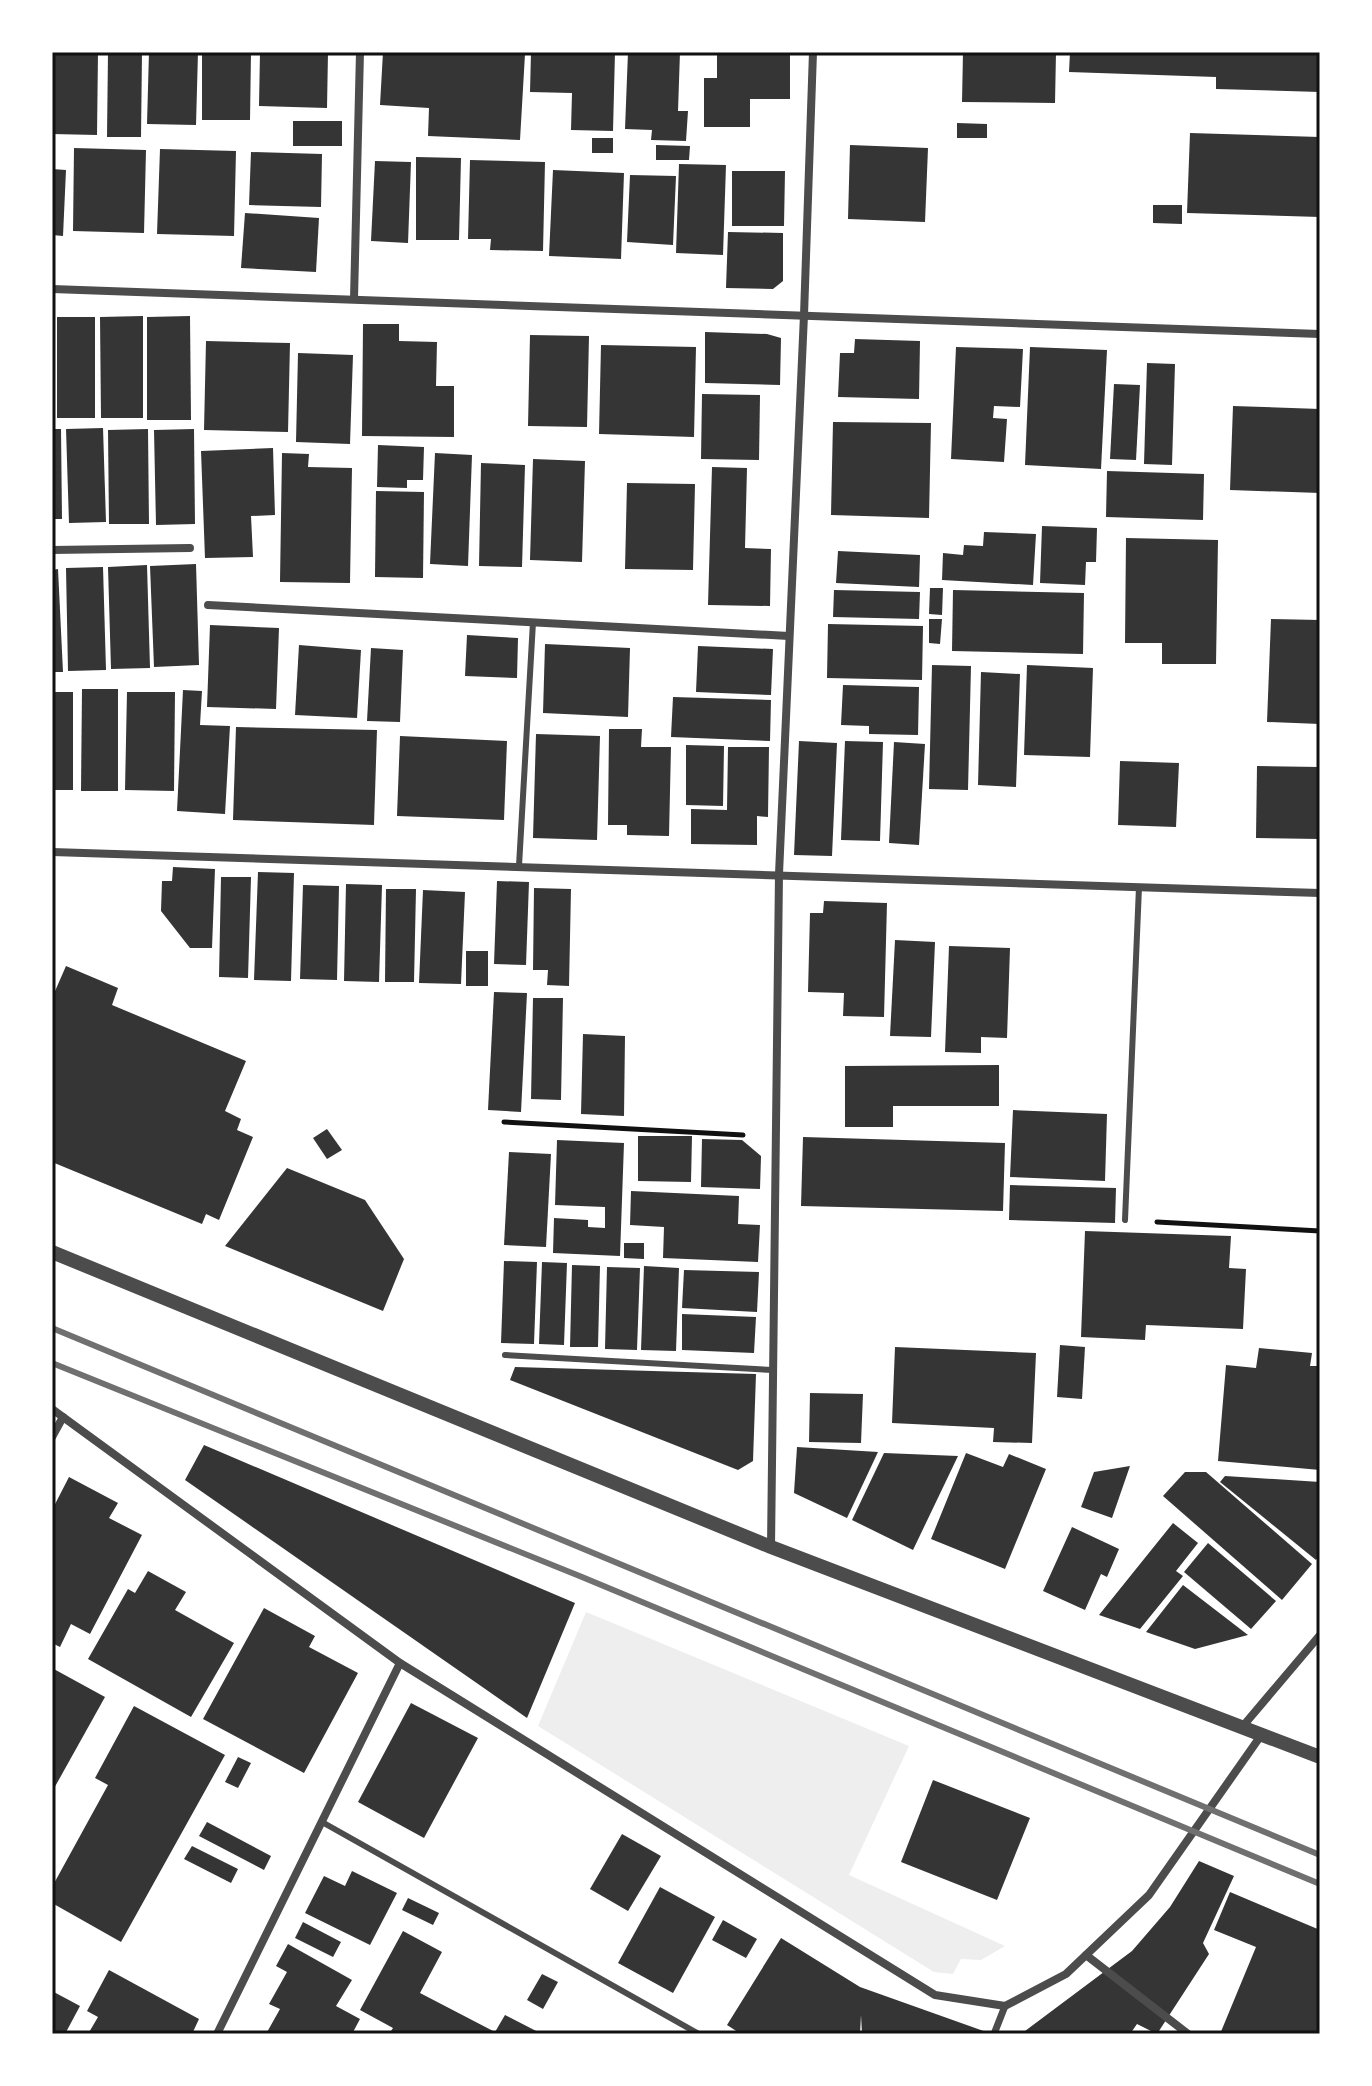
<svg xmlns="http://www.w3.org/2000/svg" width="1372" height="2086" font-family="Ubuntu,sans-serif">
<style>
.green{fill:#eee}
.building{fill:#353535}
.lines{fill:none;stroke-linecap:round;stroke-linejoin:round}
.path{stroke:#111;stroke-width:5}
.service{stroke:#4c4c4c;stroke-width:6}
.pedestrian{stroke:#4c4c4c;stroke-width:7}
.minor{stroke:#4c4c4c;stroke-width:8}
.tertiary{stroke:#4c4c4c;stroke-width:14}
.rail{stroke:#707070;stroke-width:6}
.neatline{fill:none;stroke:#111;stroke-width:3}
</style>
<rect width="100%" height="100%" fill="#fff"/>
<polygon class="green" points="586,1612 909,1746 849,1875 1005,1946 981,1960 961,1959 953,1974 934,1972 538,1726"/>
<g class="building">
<polygon points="52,52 98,52 97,135 52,134"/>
<polygon points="108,52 142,52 141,137 107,137"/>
<polygon points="149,52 198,52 196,125 147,124"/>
<polygon points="202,52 251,52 250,120 202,120"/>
<polygon points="260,52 328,52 327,108 259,106"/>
<polygon points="383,52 525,54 520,140 428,136 429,108 380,105"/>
<polygon points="531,52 615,52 613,131 571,130 572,93 530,92"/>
<polygon points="628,52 680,52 678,111 688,111 686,141 651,140 652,130 625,129"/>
<polygon points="717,52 790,52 790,99 750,99 750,127 704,127 704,78 717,78"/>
<polygon points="963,52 1056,52 1055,103 962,102"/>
<polygon points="1070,52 1320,52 1320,92 1216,89 1216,77 1069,72"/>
<rect x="293" y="121" width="49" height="25"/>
<polygon points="957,123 987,124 987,138 957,138"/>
<polygon points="1190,133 1320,137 1320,217 1187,213"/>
<rect x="592" y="138" width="21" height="15"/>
<polygon points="656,145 690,146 689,160 656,160"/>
<polygon points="850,145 928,148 925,222 848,219"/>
<polygon points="74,148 146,150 144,233 73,231"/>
<polygon points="160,149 236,151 234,236 157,234"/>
<polygon points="251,152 322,154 321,207 249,205"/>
<polygon points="416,157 461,158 459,240 416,240"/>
<polygon points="470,160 545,162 543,251 490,250 491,239 468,239"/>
<polygon points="375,161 411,162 408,243 371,241"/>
<polygon points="679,164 726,165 723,255 676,253"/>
<polygon points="52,169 66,170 63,236 52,235"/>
<polygon points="553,170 624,173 621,259 549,256"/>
<polygon points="732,171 785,171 784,226 732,226"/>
<polygon points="630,175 676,176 673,245 627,242"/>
<polygon points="1153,205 1182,205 1182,224 1153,223"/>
<polygon points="245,213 319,218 316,272 241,268"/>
<polygon points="728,232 783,233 783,281 773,289 726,288"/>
<polygon points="143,316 143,418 101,418 100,317"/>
<polygon points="190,316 191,420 147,420 147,317"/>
<rect x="57" y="317" width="38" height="101"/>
<polygon points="363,324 399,324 399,341 437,342 436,386 454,386 454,437 362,436"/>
<polygon points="705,332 767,334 781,338 780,385 705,383"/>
<polygon points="530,335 589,336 587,427 528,426"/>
<polygon points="855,339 920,341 919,399 838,397 840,353 854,353"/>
<polygon points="206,341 290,343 288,432 204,430"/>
<polygon points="601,345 696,347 694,437 599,434"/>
<polygon points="956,347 1023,349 1020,407 994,406 993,418 1007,419 1004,462 951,459"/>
<polygon points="1030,347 1107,350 1101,469 1025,465"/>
<polygon points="298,353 353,355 350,444 296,442"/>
<polygon points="1147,363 1175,364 1172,465 1144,464"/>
<polygon points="1114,384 1140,385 1136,460 1110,459"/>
<polygon points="702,394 760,395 759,460 701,459"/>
<polygon points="1233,406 1320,409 1320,493 1230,490"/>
<polygon points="833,422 931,423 929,518 831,515"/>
<polygon points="103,428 106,522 69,523 66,429"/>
<polygon points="52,429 61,429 62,519 52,519"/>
<polygon points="148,429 149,524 109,524 108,430"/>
<polygon points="194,429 195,524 156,525 154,430"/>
<polygon points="378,445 424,447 423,480 407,480 407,488 377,487"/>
<polygon points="273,448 275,515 251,516 253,557 205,558 201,451"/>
<polygon points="282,453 309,454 308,467 352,468 350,583 280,582"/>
<polygon points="435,453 472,455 468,566 430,564"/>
<polygon points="533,459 585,461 582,562 530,560"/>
<polygon points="481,463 525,465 522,567 479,566"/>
<polygon points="712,467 747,468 745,548 771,549 770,606 708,605"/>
<polygon points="1107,471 1204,474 1203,520 1106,517"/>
<polygon points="627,483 695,484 693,570 625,569"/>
<polygon points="376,491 424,492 423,578 375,577"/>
<polygon points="1042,526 1097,528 1096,562 1086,562 1085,585 1040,583"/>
<polygon points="984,532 1036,534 1033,585 942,580 943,553 963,555 964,545 983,546"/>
<polygon points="1126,538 1218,540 1216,664 1162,664 1162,643 1125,643"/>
<polygon points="838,551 920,555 919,587 836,583"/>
<polygon points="196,564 199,665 154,667 150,566"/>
<polygon points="147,565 150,668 111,669 108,567"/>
<polygon points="103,567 106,670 68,671 66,568"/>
<polygon points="58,569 63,672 52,672 52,570"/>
<polygon points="930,588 943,588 942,615 929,614"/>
<polygon points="834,590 920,592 919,619 833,617"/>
<polygon points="953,590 1084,593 1083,654 952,651"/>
<polygon points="929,619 942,619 940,644 929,643"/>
<polygon points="1271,619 1320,620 1320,724 1267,722"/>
<polygon points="828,624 923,626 922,680 827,678"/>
<polygon points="210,625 279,628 276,709 207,707"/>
<polygon points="467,635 518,638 517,678 465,676"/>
<polygon points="545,644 630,648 628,717 543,713"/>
<polygon points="299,645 361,650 357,718 295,715"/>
<polygon points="698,646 773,649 771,695 696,692"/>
<polygon points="371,648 403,650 400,722 367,721"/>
<polygon points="932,665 971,666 968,790 929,789"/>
<polygon points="1027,665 1093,668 1090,757 1024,755"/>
<polygon points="981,672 1020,674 1016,787 978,785"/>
<polygon points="843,685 919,687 918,735 869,734 869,726 841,725"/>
<polygon points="82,689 118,689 118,791 81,791"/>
<polygon points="183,690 202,691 200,725 230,726 225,814 177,811"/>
<rect x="52" y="692" width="21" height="98"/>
<polygon points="127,692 175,692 174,791 125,790"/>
<polygon points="673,697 771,700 770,741 671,737"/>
<polygon points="236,727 377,730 374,825 233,820"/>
<polygon points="609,729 642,729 641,747 671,747 669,836 627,835 627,825 608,825"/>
<polygon points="536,734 600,736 597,840 533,838"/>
<polygon points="400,736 507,741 504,820 397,816"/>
<polygon points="799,741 837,743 832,856 794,855"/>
<polygon points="845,741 883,742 880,841 841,840"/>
<polygon points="894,742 925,744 919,845 889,843"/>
<polygon points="686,745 724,746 723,806 686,805"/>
<polygon points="728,747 769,747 768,817 757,816 757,845 691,844 691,809 727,810"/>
<polygon points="1120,761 1179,763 1176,827 1118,825"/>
<polygon points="1257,766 1320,767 1320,839 1256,838"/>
<polygon points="173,867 215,869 212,948 190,948 161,911 162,881 172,881"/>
<polygon points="258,872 294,873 291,981 254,980"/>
<polygon points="221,877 251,877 248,978 219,977"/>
<polygon points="497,881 529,882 526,965 494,964"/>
<polygon points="346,884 382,885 379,982 344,981"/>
<polygon points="303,885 339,886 337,980 300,979"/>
<polygon points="534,888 571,889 569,986 547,985 548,970 533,970"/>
<polygon points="386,889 416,889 414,982 385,982"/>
<polygon points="423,890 465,892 461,984 419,983"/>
<polygon points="824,901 887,903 884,1017 843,1016 844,993 808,992 810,913 823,913"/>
<polygon points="895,940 935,942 931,1037 890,1036"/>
<polygon points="949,946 1010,948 1007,1038 981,1037 981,1053 945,1052"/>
<rect x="466" y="951" width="22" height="35"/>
<polygon points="66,966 118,988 112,1005 246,1061 225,1111 241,1119 237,1130 253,1137 219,1220 206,1214 202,1224 52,1162 52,998"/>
<polygon points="494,992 527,993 521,1112 488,1110"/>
<polygon points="533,998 563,998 561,1100 531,1099"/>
<polygon points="583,1034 625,1036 624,1116 581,1114"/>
<polygon points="999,1065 999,1106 893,1106 893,1127 845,1127 845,1066"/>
<polygon points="1013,1110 1107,1114 1105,1181 1010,1177"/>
<polygon points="327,1129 342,1150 327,1159 313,1138"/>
<polygon points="638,1136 692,1136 691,1182 638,1181"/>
<polygon points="803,1137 1005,1143 1003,1211 801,1206"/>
<polygon points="702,1139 742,1140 761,1156 760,1189 701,1187"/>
<polygon points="557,1140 624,1143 620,1256 553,1253 554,1218 588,1220 588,1227 605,1228 605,1207 555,1205"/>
<polygon points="509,1152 551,1154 546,1247 504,1245"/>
<polygon points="287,1168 365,1200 404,1259 383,1311 225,1246"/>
<polygon points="1010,1185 1116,1188 1115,1223 1009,1220"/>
<polygon points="631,1191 739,1196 738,1224 760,1225 758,1262 663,1258 664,1227 630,1225"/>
<polygon points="1085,1231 1231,1236 1229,1268 1246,1269 1243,1329 1146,1325 1145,1340 1081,1337"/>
<polygon points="624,1243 644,1243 644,1259 624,1258"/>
<polygon points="504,1261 537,1262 534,1344 501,1343"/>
<polygon points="542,1262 567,1263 564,1345 539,1344"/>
<polygon points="572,1265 600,1266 598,1347 570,1347"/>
<polygon points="644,1266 679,1268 676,1351 641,1350"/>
<polygon points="607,1267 640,1268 637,1350 605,1349"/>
<polygon points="684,1270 759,1272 757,1312 682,1308"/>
<polygon points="682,1314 756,1317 754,1353 682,1350"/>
<polygon points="1060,1345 1085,1347 1082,1399 1057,1397"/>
<polygon points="895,1347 1036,1353 1032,1443 993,1442 994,1428 892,1423"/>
<polygon points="1259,1348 1312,1353 1310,1366 1320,1366 1320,1470 1218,1461 1226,1365 1256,1368"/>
<polygon points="515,1367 756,1374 753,1461 738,1470 510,1380"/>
<polygon points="810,1393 863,1394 861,1443 809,1442"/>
<polygon points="204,1445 575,1603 527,1718 185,1480"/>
<polygon points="797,1447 878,1452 847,1518 794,1493"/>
<polygon points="884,1453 958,1456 913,1550 852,1520"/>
<polygon points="966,1453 1003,1467 1009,1454 1046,1469 1005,1569 931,1539"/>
<polygon points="1130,1466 1112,1518 1081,1507 1094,1472"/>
<polygon points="1185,1472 1206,1472 1312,1564 1282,1600 1163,1496"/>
<polygon points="1225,1476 1320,1482 1320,1555 1316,1560 1220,1482"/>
<polygon points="69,1477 118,1503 109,1518 142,1535 90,1634 71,1624 60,1647 52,1643 52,1510"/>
<polygon points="1173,1523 1198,1543 1176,1571 1183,1576 1140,1629 1099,1615"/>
<polygon points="1072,1527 1119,1549 1107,1577 1101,1574 1085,1610 1043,1591"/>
<polygon points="1208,1543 1276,1601 1251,1629 1184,1572"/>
<polygon points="148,1571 186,1592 175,1610 234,1643 191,1717 88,1659 128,1589 135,1593"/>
<polygon points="1183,1585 1248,1635 1195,1649 1146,1632"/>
<polygon points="264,1608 315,1636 309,1647 358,1673 304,1773 203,1719"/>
<polygon points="52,1668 105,1697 52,1792"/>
<polygon points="411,1703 478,1738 424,1838 358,1802"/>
<polygon points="134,1706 225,1755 121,1942 52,1903 52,1887 108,1785 95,1778"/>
<polygon points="238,1757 251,1763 238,1788 225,1782"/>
<polygon points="933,1780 1030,1818 997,1900 901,1862"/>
<polygon points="207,1822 271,1856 264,1870 199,1836"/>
<polygon points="622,1834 661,1856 628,1911 590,1889"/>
<polygon points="192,1846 238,1869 231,1883 184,1859"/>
<polygon points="1199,1861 1234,1876 1203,1943 1209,1954 1157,2034 1137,2024 1130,2034 1021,2034 1132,1951 1170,1907"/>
<polygon points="352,1871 397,1893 370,1945 305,1913 324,1876 345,1886"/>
<polygon points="660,1887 715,1917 673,1993 618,1963"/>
<polygon points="1230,1892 1320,1930 1320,2034 1220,2034 1256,1947 1214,1930"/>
<polygon points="408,1898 439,1913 433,1925 402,1910"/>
<polygon points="723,1920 757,1939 746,1958 712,1940"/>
<polygon points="303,1922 341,1942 333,1957 295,1938"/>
<polygon points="403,1931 442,1952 420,1993 495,2032 505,2015 542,2034 389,2034 393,2028 360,2010"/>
<polygon points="781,1938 860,1987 992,2034 862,2034 861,2015 860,2034 741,2034 727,2025"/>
<polygon points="288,1944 352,1980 336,2006 360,2019 352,2034 266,2034 280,2009 269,2004 287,1972 276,1966"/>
<polygon points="109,1970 199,2019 192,2034 88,2034 98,2017 87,2011"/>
<polygon points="542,1974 558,1982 543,2009 527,2000"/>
<polygon points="52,1991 80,2006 65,2034 52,2034"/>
</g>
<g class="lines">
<g class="path">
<polyline points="504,1122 743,1135"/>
<polyline points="1157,1222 1320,1231"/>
</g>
<g class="service">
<polyline points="519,866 533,622"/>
<polyline points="1125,1220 1139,887"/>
<polyline points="505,1355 773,1370"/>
<polyline points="322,1822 699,2034"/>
</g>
<polyline class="pedestrian" points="994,2034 1005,2006"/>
<g class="minor">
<polyline points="52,289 1320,334"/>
<polyline points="354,299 360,52"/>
<polyline points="52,550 190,548"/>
<polyline points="208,605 789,636"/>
<polyline points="52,852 1320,893"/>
<polyline points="52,1409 400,1663 935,1995 1005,2006 1066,1974 1149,1895 1262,1734"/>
<polyline points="52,1437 63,1417"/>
<polyline points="771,1547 779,874 804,315 813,52"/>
<polyline points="1243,1726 1320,1635"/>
<polyline points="1086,1955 1188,2034"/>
<polyline points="217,2034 400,1663"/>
</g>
<polyline class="tertiary" points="52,1252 771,1547 1320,1757"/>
<g class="rail">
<polyline points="52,1328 1320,1855"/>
<polyline points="52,1363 582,1577 1320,1884"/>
</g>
</g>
<rect width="1372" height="2086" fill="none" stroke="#ffffff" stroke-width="108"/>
<rect x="54" y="54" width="1264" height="1978" class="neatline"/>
</svg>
